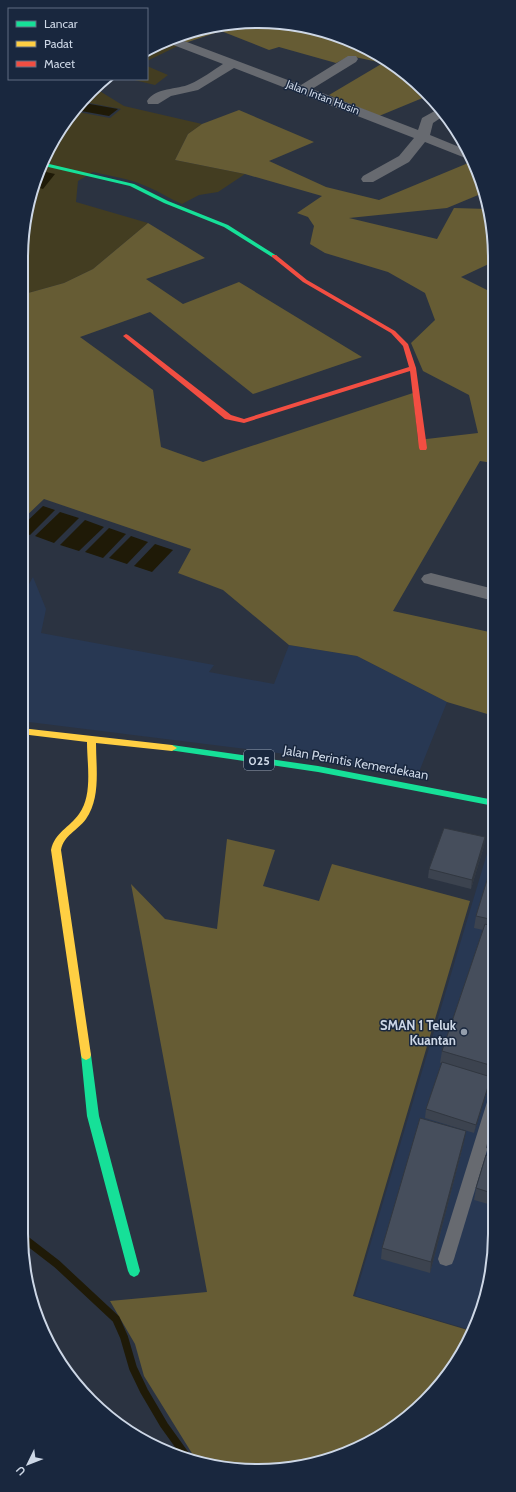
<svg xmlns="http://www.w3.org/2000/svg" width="516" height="1492" font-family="Cabin,sans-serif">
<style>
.built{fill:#283853}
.green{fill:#433d21}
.forest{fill:#665c34}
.water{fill:#1f1a07}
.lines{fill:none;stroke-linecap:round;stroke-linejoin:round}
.stream{stroke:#1f1a07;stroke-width:8}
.lane{fill:#676a70;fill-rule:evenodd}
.street{fill:#676a70;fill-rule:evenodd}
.fast{fill:#16e098;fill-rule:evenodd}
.slow{fill:#ffcf43;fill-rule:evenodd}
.jam{fill:#f24e42;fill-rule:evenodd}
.wall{fill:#3c434f}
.shaded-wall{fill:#313740}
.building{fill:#464e5c;stroke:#313740}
.poi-dot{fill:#949eac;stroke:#19273e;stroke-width:1.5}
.labels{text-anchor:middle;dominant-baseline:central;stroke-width:3;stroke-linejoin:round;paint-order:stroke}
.far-street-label{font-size:11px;fill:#cdd7e6;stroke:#19273e}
.shield{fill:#19273e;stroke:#97a2b4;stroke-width:1}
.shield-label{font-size:12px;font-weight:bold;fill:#cdd7e6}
.street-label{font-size:13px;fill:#cdd7e6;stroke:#19273e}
.poi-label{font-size:13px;font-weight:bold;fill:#cdd7e6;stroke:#19273e;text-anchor:end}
.rim{fill:none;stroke:#cdd7e6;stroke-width:2}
</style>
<rect width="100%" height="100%" fill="#2b3341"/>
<g class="built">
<polygon points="33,577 46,609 41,633 214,665 209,672 274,684 289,645 357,656 447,702 417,777 278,753 21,721 21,598"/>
<polygon points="494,830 495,1234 487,1295 471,1330 355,1296"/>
</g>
<g class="green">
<polygon points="175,41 182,44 147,61 147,50"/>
<polygon points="147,66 168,75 155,85 130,79 147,79"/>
<path d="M 98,90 L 124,106 L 202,124 L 188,134 L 175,160 L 245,174 L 218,192 L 199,195 L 182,204 C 170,199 160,192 148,187 C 131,179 111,176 93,172 L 78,181 L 76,202 L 148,223 L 93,269 L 64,283 L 21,295 L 21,258 L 29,197 L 70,114 L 73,111 L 110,118 L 121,109 L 84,102 Z"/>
</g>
<g class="forest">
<polygon points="227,23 319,29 377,53 431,97 425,97 379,116 329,95 383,63 350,56 336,63 279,47 269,50 221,31 182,44 175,41"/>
<polygon points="239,110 314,142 269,161 326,187 379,200 473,161 483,193 447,208 349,218 437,239 454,208 488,209 493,227 493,262 461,277 493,293 493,463 480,461 393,611 494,633 494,716 447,702 357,656 289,645 223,590 178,573 191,549 44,499 21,521 21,295 64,283 93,269 148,223 205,258 146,279 183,304 239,282 362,357 253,394 150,312 80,337 153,390 161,447 203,462 413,393 418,440 478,433 469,395 423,371 411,343 435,320 425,293 388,272 325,253 310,244 314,226 308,217 297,213 322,196 245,174 175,160 188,134 202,124"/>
<polygon points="227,839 275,850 263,886 319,901 332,864 470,901 353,1296 471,1331 455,1366 390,1431 319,1463 227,1469 202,1461 193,1455 144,1376 135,1344 110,1301 207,1292 131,884 165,919 217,929"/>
</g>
<g class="water">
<polygon points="89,104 90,104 118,109 109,116 81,111"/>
<polygon points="42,171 55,174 43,189 34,186"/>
<polygon points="43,506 55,510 30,535 21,532 21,527"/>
<polygon points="60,512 79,518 54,543 35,536"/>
<polygon points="85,520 104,527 79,551 60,545"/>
<polygon points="109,528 126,534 103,558 85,552"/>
<polygon points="131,536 148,542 127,564 109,558"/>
<polygon points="155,544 173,550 152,572 134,566"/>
</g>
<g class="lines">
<polyline class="stream" points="22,1237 57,1264 116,1319 124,1337 133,1368 144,1391 164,1425 187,1457"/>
<polygon class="lane" points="495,1093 495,1124 454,1259 452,1264 446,1266 440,1264 438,1259 488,1099 490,1095"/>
<g class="street">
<path d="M 179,39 L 301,85 L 348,56 L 356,56 L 358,59 L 356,62 L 312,89 L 418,130 L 422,118 L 440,108 L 445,115 L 433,123 L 430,135 L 469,151 L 473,161 L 425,142 L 409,162 L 373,182 L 363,182 L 361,179 L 363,176 L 399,156 L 414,138 L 234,68 L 198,90 L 171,96 L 158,104 L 148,104 L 147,101 C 156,87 177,90 190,84 C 202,79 213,70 223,64 L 168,43 Z"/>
<polygon points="431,573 494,589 494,601 424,583 421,579 424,575"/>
</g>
<g class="fast">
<polygon points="45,163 134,184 168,201 228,225 277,256 272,257 224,227 164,203 130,186 44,166"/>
<polygon points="172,745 318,766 494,800 494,806 318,772 169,750 167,748"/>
<polygon points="86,1050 90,1052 91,1055 99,1116 140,1271 138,1275 134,1277 130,1275 128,1271 87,1116 81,1055 82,1052"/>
</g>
<path class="slow" d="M 21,728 L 172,745 L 177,748 L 172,751 L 96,743 C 96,768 101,797 86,819 C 77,831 64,835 61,850 L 91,1055 L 90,1058 L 86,1060 L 82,1058 L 81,1055 L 51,850 C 55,832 69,828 79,814 C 93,795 87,764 87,742 L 21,734 Z"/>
<polygon class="jam" points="272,255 276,255 307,280 395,331 408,344 416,368 427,448 426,450 420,450 419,448 410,371 244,423 225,419 123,336 126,334 128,335 231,415 244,419 409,367 403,346 391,333 303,282 272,257"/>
</g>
<g class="wall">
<polygon points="485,837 484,846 471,889 428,878 429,869"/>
<polygon points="494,857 495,1067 491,1078 490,1078 489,1085 474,1133 425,1118 426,1109 442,1063 440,1063 442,1051 483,930 474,928 476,916"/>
<polygon points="495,1107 495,1150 486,1148 492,1122"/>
<polygon points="464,1142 430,1273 381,1259 382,1248"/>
<polygon points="495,1158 495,1206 474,1200 476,1188"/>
</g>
<g class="shaded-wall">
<polygon points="485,837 484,846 471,889 472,880"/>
<polygon points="495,1062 495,1067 491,1078 493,1066"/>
<polygon points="491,1077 489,1085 474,1133 476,1125"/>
<polygon points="466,1131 464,1142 430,1273 431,1262"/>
</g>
<g class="building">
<polygon points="444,828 485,837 472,880 429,869"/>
<polygon points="494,857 494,920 476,916"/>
<polygon points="485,924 494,927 495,1062 493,1066 442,1051"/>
<polygon points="442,1062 491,1077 476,1125 426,1109"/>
<polygon points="420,1118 466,1131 431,1262 382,1248"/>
<polygon points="492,1122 495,1122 495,1141 488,1140"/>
<polygon points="486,1155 495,1158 495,1194 476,1188"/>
</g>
<circle class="poi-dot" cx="464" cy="1032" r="4"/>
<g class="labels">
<g class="far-street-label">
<text transform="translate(323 97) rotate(21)">Jalan Intan Husin</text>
</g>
<rect class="shield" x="244" y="750" width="30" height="20" rx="3"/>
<g class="shield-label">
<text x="259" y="760">025</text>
</g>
<g class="street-label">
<text transform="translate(356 762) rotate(10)">Jalan Perintis Kemerdekaan</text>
</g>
<g class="poi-label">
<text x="456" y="1025">SMAN 1 Teluk<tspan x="456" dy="15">Kuantan</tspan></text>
</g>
</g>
<path d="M0 0H516V1492H0ZM258 28H258A230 230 0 0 1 488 258V1234A230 230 0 0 1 258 1464H258A230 230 0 0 1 28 1234V258A230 230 0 0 1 258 28Z" fill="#19273e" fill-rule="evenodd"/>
<path class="rim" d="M258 28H258A230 230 0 0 1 488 258V1234A230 230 0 0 1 258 1464H258A230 230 0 0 1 28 1234V258A230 230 0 0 1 258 28Z"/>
<rect x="8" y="8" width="140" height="72" fill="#19273e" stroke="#616d81"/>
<rect x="16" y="21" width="20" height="6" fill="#16e098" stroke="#616d81"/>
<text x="44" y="28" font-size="12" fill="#cdd7e6">Lancar</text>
<rect x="16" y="41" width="20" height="6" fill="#ffcf43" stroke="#616d81"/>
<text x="44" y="48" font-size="12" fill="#cdd7e6">Padat</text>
<rect x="16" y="61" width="20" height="6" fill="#f24e42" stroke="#616d81"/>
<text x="44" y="68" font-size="12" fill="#cdd7e6">Macet</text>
<g transform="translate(28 1464) rotate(227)" stroke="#19273e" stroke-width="3" paint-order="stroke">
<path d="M0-3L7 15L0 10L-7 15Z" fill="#cdd7e6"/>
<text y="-6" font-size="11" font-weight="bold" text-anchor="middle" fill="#cdd7e6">U</text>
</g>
</svg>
